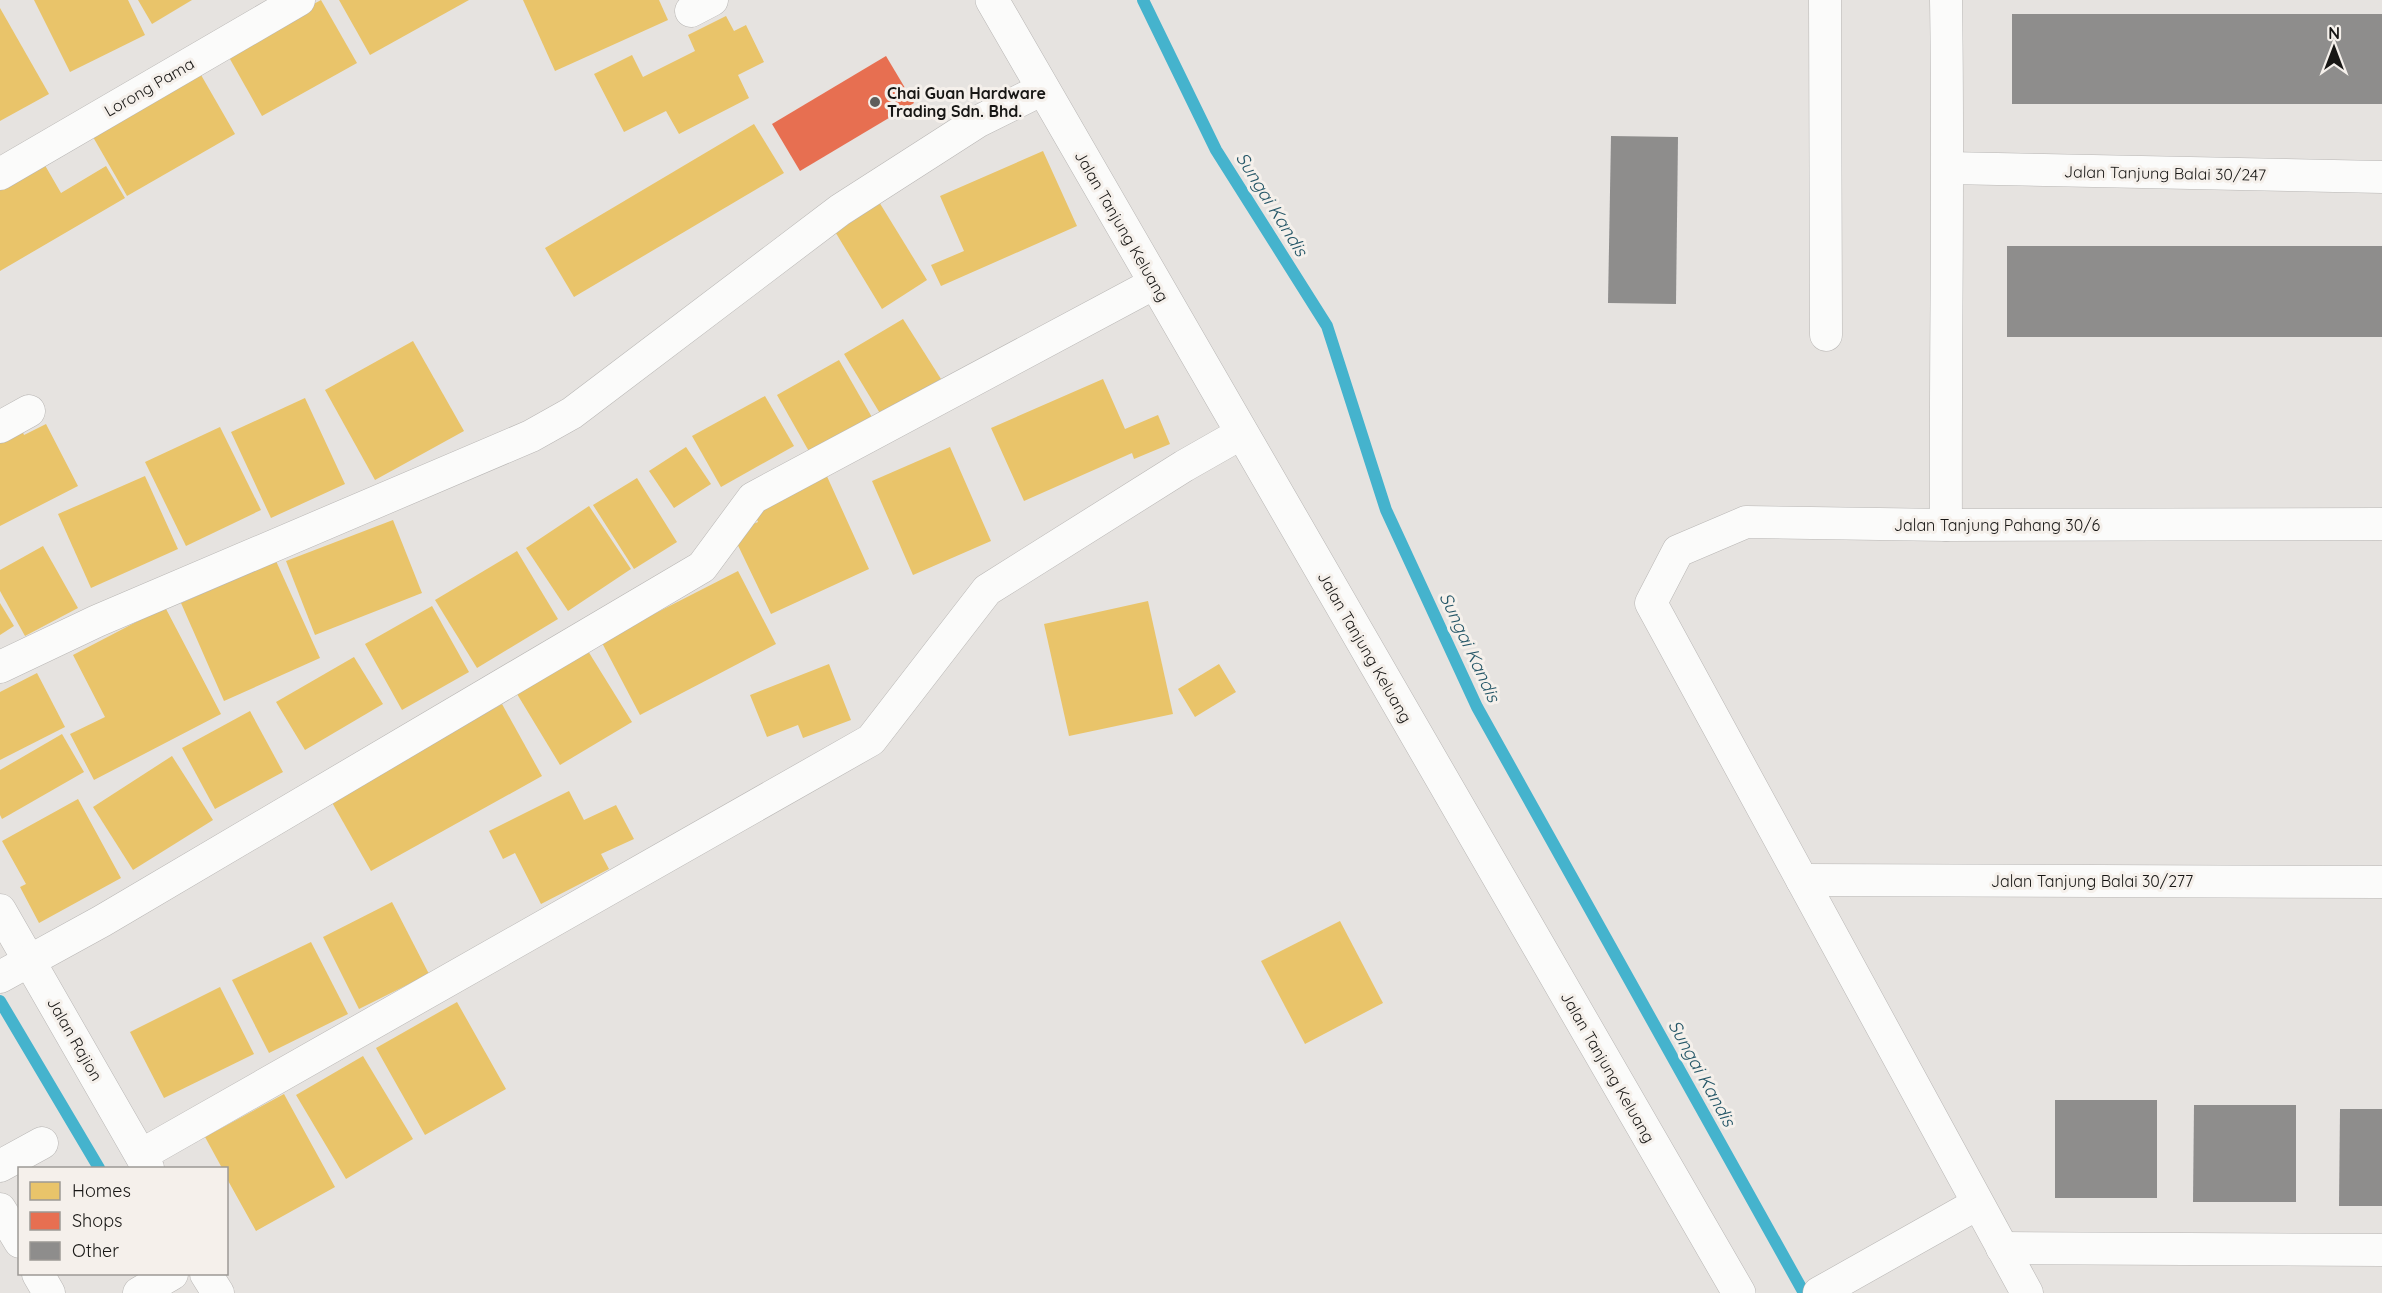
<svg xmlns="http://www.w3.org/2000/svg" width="2382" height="1293" font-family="Quicksand,sans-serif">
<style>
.homes{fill:#e9c46a}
.shops{fill:#e76f51}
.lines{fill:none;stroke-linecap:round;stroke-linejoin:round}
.stream{stroke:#45b3cd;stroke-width:12}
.building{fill:#8e8d8c}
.street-casing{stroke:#b8b6b4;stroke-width:33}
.secondary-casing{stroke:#b8b6b4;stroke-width:34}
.street{stroke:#fbfbfa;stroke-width:32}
.secondary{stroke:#fbfbfa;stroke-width:33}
.poi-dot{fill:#5f5e5b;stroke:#f5f0eb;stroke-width:2}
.labels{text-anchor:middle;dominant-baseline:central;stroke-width:6;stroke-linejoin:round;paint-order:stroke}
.street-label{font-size:16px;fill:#171614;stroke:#f5f0eb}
.poi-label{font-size:16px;font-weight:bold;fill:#171614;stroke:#f5f0eb;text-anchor:start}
.water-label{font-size:18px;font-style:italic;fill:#245667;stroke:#f5f0eb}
</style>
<rect width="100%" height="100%" fill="#e6e3e0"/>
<g class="homes">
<polygon points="34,0 128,0 145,35 70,72"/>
<polygon points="138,0 192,0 152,24"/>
<polygon points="321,0 357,63 262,116 226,52"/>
<polygon points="339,0 469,0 370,55"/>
<polygon points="523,0 659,0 668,20 555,71"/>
<polygon points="0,8 49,94 0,121"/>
<polygon points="726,16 734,31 746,25 764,62 738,75 749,98 679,134 666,111 624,132 594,74 632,55 643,77 695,51 688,35"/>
<polygon points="197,68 235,134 127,196 89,130"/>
<polygon points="754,124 784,173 574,297 545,248"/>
<polygon points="1043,151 1077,226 941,286 931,265 964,251 940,196"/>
<polygon points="39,155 61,193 106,166 125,198 0,271 0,178"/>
<polygon points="876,197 927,280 882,309 831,225"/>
<polygon points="903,319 941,379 881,415 844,354"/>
<polygon points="413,341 464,431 375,480 325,390"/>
<polygon points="839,360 873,419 811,455 777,395"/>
<polygon points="1103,379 1125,429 1158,415 1170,444 1134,459 1132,453 1024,501 991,428"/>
<polygon points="765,396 794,446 721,487 692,436"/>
<polygon points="305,398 345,484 271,518 231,432"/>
<polygon points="46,424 78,486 0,526 0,442 22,430 24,435"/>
<polygon points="220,427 261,510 186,546 145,462"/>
<polygon points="686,447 711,484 674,508 649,471"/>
<polygon points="950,447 991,541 913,575 872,481"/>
<polygon points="825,472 869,569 771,614 732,533 758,522 751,506"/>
<polygon points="145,476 178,549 91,588 58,514"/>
<polygon points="637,478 677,542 634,569 593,505"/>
<polygon points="589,506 631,569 568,611 526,548"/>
<polygon points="393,520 422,593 315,635 286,561"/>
<polygon points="43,546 78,608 25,636 0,591 0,570"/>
<polygon points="517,551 558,619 477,668 435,600"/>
<polygon points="276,561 320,658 224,701 181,603"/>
<polygon points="738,571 776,644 640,715 601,641"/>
<polygon points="1148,601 1173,714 1069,736 1044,624"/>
<polygon points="0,603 14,626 0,635"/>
<polygon points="432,606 469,672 402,710 365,644"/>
<polygon points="165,607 221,714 94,780 70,734 105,717 73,655"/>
<polygon points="588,651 632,722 560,765 517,694"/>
<polygon points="354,657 383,704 305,750 276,702"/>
<polygon points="829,664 851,720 803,738 798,725 767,737 750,695"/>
<polygon points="1219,664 1236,692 1195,717 1178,689"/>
<polygon points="37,673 65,727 0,760 0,692"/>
<polygon points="502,704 542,776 371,871 330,799"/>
<polygon points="250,711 283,772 215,809 182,748"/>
<polygon points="62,734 84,772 2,819 0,815 0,770"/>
<polygon points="172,756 213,820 133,870 93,807"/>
<polygon points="569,791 584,820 616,805 634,839 601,854 609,869 541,904 515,853 503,859 489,831"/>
<polygon points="78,799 121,878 39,923 20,887 26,884 2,841"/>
<polygon points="392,902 429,974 359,1009 323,937"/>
<polygon points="1340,921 1383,1003 1305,1044 1261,961"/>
<polygon points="311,942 348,1014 269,1053 232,980"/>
<polygon points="220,987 254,1054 164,1098 130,1032"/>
<polygon points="457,1002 506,1089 425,1135 376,1048"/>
<polygon points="363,1056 413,1139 346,1179 296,1095"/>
<polygon points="284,1094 335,1187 256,1231 226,1177 226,1168 222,1168 205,1137"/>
</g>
<polygon class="shops" points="886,56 914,103 800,171 772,124"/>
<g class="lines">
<g class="stream">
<polyline points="1143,0 1216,150 1327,326 1386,510 1477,707 1804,1293"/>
<polyline points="0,1001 99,1168"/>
</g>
</g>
<g class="building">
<rect x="2012" y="14" width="370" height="90"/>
<polygon points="1611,136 1678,137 1676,304 1608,303"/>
<rect x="2007" y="246" width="375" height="91"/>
<rect x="2055" y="1100" width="102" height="98"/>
<polygon points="2194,1105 2296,1105 2296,1202 2193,1202"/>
<polygon points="2340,1109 2382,1109 2382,1206 2339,1206"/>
</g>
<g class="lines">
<defs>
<g id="street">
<polyline points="1825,0 1826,335"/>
<path d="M 1946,0 C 1949,175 1945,350 1946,525"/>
<polyline points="691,11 712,0"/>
<polyline points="1948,168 2382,177"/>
<polyline points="0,174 299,0"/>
<polyline points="0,427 29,411"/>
<polyline points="0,667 97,621 531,436 572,413 840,210 977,122 1043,89"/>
<polyline points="1802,880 2382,882"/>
<polyline points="0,910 148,1168"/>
<polyline points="0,977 102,921 702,567 753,498 1155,283"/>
<polyline points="141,1155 871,740 987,590 1184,466 1242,433"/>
<polyline points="0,1166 42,1143"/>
<polyline points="0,1209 20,1242"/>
<polyline points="2002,1248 2382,1250"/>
<polyline points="38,1274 49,1293"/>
<polyline points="206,1274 218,1293"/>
<polyline points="139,1293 172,1274"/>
<polyline points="1819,1293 1977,1204"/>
<polyline points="2027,1293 1651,603 1678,551 1746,522 1946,525 2382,524"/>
</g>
<polyline id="secondary" points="992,0 1739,1293"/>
</defs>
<use href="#street" class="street-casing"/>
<use href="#secondary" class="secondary-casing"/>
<use href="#street" class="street"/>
<use href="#secondary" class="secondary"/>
</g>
<circle class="poi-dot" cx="875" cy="102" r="6"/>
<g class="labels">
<g class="street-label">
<text transform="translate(149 87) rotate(-30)">Lorong Pama</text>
<text transform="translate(2165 173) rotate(1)">Jalan Tanjung Balai 30/247</text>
<text transform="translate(1122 226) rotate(60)">Jalan Tanjung Keluang</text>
<text x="1997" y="525">Jalan Tanjung Pahang 30/6</text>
<text transform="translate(1365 647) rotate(60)">Jalan Tanjung Keluang</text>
<text x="2092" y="881">Jalan Tanjung Balai 30/277</text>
<text transform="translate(75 1039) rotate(60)">Jalan Rajion</text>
<text transform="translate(1608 1067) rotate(60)">Jalan Tanjung Keluang</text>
</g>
<g class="poi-label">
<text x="887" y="93">Chai Guan Hardware<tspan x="887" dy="18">Trading Sdn. Bhd.</tspan></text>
</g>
<g class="water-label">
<text transform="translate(1272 204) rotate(58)">Sungai Kandis</text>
<text transform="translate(1470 647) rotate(65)">Sungai Kandis</text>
<text transform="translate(1702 1073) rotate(61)">Sungai Kandis</text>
</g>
</g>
<rect x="18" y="1167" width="210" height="108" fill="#f5f0eb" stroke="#9c9995" stroke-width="1.5"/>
<rect x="30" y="1182" width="30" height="18" fill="#e9c46a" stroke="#9c9995" stroke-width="1.5"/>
<text x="72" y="1197" font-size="18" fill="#171614">Homes</text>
<rect x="30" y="1212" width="30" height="18" fill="#e76f51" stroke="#9c9995" stroke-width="1.5"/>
<text x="72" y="1227" font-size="18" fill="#171614">Shops</text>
<rect x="30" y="1242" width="30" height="18" fill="#8e8d8c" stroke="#9c9995" stroke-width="1.5"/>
<text x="72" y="1257" font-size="18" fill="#171614">Other</text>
<g transform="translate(2334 48)" stroke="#f5f0eb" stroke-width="4.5" paint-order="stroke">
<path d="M0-4.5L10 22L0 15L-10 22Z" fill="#171614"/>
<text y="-9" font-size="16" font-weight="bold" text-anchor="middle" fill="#171614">N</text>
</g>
</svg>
